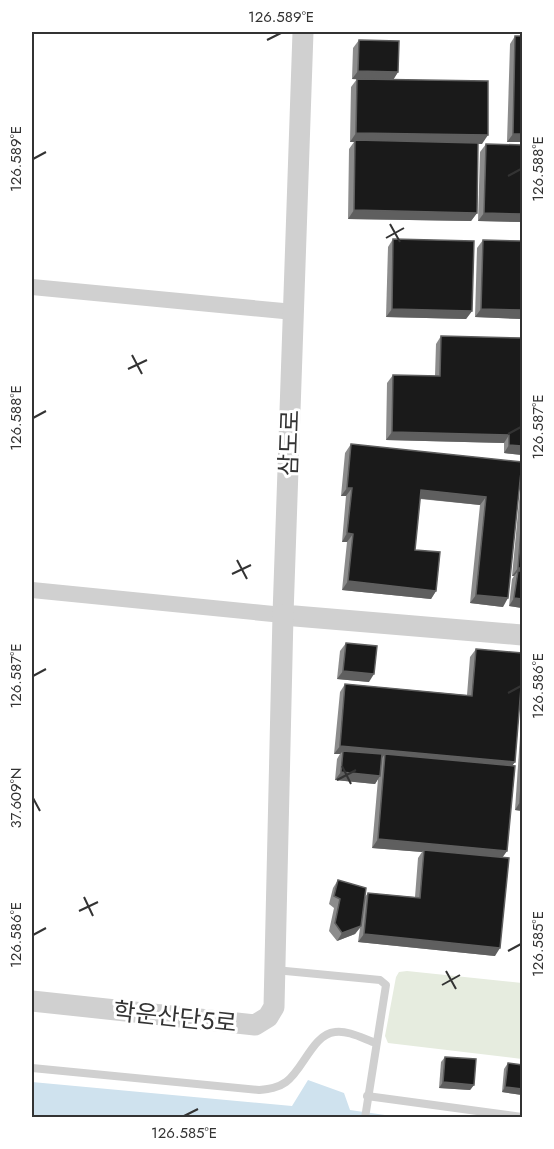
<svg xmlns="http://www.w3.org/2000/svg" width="554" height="1149" font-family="Jost,'Noto Sans KR',sans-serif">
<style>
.green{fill:#e6ecdf}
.water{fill:#cfe2ee}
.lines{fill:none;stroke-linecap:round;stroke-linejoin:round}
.service{stroke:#d0d0d0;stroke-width:8}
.minor{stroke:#d0d0d0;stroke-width:16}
.tertiary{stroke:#d0d0d0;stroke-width:21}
.wall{fill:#8c8c8c}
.shaded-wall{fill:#5f5f5f}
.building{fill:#1a1a1a;stroke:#5f5f5f;stroke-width:1.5}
.ticks{fill:none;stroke:#333;stroke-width:2}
.labels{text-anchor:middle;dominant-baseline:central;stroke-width:6;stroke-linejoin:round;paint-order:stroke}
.street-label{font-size:24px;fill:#333;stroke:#fff}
.neatline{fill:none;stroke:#333;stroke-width:2}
.ticks-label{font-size:15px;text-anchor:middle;fill:#333}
</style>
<rect width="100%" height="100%" fill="#fff"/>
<polygon class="green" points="407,971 522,983 522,1059 388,1043 385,1036 396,977 399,972"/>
<polygon class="water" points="308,1080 344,1093 350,1110 399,1117 32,1117 32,1082 292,1106"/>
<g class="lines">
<g class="service">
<polyline points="275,970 380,980 386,985 365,1118"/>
<path d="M 32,1068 L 259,1090 C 268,1089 278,1088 286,1082 C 303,1070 313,1034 335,1032 C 348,1030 364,1039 376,1043"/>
<polyline points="367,1096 522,1117"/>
</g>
<g class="minor">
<polyline points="32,287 294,312"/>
<polyline points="32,590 283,615"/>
</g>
<g class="tertiary">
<polyline points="303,32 283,615 522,635"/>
<polyline points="32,1001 255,1025 268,1017 274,1007 283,615"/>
</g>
</g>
<g class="wall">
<polygon points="515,36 522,36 522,142 507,142 510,44"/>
<polygon points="359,40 398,72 393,80 482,144 478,144 477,213 471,221 348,219 349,149 354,142 350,142 351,87 357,79 367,80 352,79 353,48"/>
<polygon points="486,144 522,222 478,221 480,152"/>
<polygon points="393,239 472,311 466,319 386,317 388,247"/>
<polygon points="483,240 522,319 475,317 477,248"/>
<polygon points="441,336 522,455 504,453 504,443 386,440 387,383 393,375 435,376 436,344"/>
<polygon points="351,444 522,462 503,607 470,603 480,505 420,499 415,550 436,591 431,599 342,590 347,542 342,542 346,496 341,496 345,453"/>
<polygon points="522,470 522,608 509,606 512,579 514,576 512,576"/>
<polygon points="346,643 369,682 337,679 340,651"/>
<polygon points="476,649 515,762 512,765 507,851 502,858 495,956 358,942 360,928 355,934 337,941 329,931 334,908 329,904 333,888 338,880 364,898 368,893 415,897 418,858 422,852 372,848 378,779 375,784 335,780 337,759 340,754 334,754 340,692 345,684 467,695 470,657"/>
<polygon points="522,707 522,811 515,810"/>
<polygon points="445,1057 474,1085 470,1090 439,1088 441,1062"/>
<polygon points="508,1063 522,1065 522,1095 502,1092 504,1069"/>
</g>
<g class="shaded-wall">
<polygon points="358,71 398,72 393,80 352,79"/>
<polygon points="356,133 488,135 482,144 350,142"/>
<polygon points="513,134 522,134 522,142 507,142"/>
<polygon points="354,210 477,213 471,221 348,219"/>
<polygon points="484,213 522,214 522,222 478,221"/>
<polygon points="392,309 472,311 466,319 386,317"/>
<polygon points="481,309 522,310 522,319 475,317"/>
<polygon points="392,432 509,435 504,443 386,440"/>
<polygon points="509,445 522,446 522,455 504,453"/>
<polygon points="347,488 352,488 346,496 341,496"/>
<polygon points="421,490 486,497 480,505 415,498"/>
<polygon points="347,533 353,534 347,542 342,542"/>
<polygon points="518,568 522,568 522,577 518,571 514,576 512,576"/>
<polygon points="348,581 436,591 431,599 342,590"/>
<polygon points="476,595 508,598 503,607 470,603"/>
<polygon points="514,598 522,599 522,608 509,606"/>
<polygon points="343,671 374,674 369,682 337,679"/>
<polygon points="340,746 515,762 509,770 385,754 382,758 343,751 340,754 334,754"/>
<polygon points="341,772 380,776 375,784 335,780"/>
<polygon points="520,802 522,802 522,811 515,810"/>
<polygon points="378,839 507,851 501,859 424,850 422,852 372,848"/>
<polygon points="361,926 355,934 337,941 342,933"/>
<polygon points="364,934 500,948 495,956 358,942"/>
<polygon points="443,1082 474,1085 470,1090 439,1088"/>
<polygon points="505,1087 522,1089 522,1095 502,1092"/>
</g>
<g class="building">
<polygon points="515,36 522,36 522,134 513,134"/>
<polygon points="359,40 399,41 398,72 358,71"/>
<polygon points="357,79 488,81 488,135 356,133"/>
<polygon points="355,140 478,143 477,213 354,210"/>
<polygon points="486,144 522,145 522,214 484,213"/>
<polygon points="393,239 474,241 472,311 392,309"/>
<polygon points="483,240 522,241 522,310 481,309"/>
<polygon points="441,336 522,338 522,446 509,445 509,435 392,432 393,375 440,376"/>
<polygon points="351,444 522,462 508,598 476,595 486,497 421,490 415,550 440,552 436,591 348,581 353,534 347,533 352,488 347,488"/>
<polygon points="522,517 522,568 518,568"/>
<polygon points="518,571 522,571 522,599 514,598"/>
<polygon points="346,643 377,646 374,674 343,671"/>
<polygon points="476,649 522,653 522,675 515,762 340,746 345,684 472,696"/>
<polygon points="343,751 382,754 380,776 341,772"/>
<polygon points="385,754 515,766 507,851 378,839"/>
<polygon points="522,773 522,802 520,802"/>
<polygon points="424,850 509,858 500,948 364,934 368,893 420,898"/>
<polygon points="338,880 366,888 361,926 342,933 335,923 340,899 334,896"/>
<polygon points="445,1057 476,1059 474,1085 443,1082"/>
<polygon points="508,1063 522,1065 522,1089 505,1087"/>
</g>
<path class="ticks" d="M 267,40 L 281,33M 33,159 L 46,152M 508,176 L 521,169M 390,224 L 400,242M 386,238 L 404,228M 132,355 L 142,374M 128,369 L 147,360M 33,418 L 46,411M 508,434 L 521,427M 237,560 L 247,579M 232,574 L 251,565M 33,676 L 46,669M 508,693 L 521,686M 342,766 L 351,784M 337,780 L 356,770M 33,798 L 40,811M 84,897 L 93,916M 79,911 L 98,902M 33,935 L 46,928M 508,951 L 521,944M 446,971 L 456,989M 442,985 L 460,975M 184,1116 L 198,1109"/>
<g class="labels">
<g class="street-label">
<text transform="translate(289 443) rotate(-88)">삼도로</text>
<text transform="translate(175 1017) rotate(6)">학운산단5로</text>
</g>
</g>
<rect width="554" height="1149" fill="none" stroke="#ffffff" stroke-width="66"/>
<rect x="33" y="33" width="488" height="1083" class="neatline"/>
<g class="ticks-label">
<text x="281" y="22">126.589°E</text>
<text transform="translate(16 159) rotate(-90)" y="5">126.589°E</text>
<text transform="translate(538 169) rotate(-90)" y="5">126.588°E</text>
<text transform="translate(16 418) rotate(-90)" y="5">126.588°E</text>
<text transform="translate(538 427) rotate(-90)" y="5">126.587°E</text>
<text transform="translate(16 676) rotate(-90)" y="5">126.587°E</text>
<text transform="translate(538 686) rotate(-90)" y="5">126.586°E</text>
<text transform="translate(16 798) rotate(-90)" y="5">37.609°N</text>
<text transform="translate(16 935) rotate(-90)" y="5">126.586°E</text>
<text transform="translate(538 944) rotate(-90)" y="5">126.585°E</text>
<text x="184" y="1138">126.585°E</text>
</g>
</svg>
